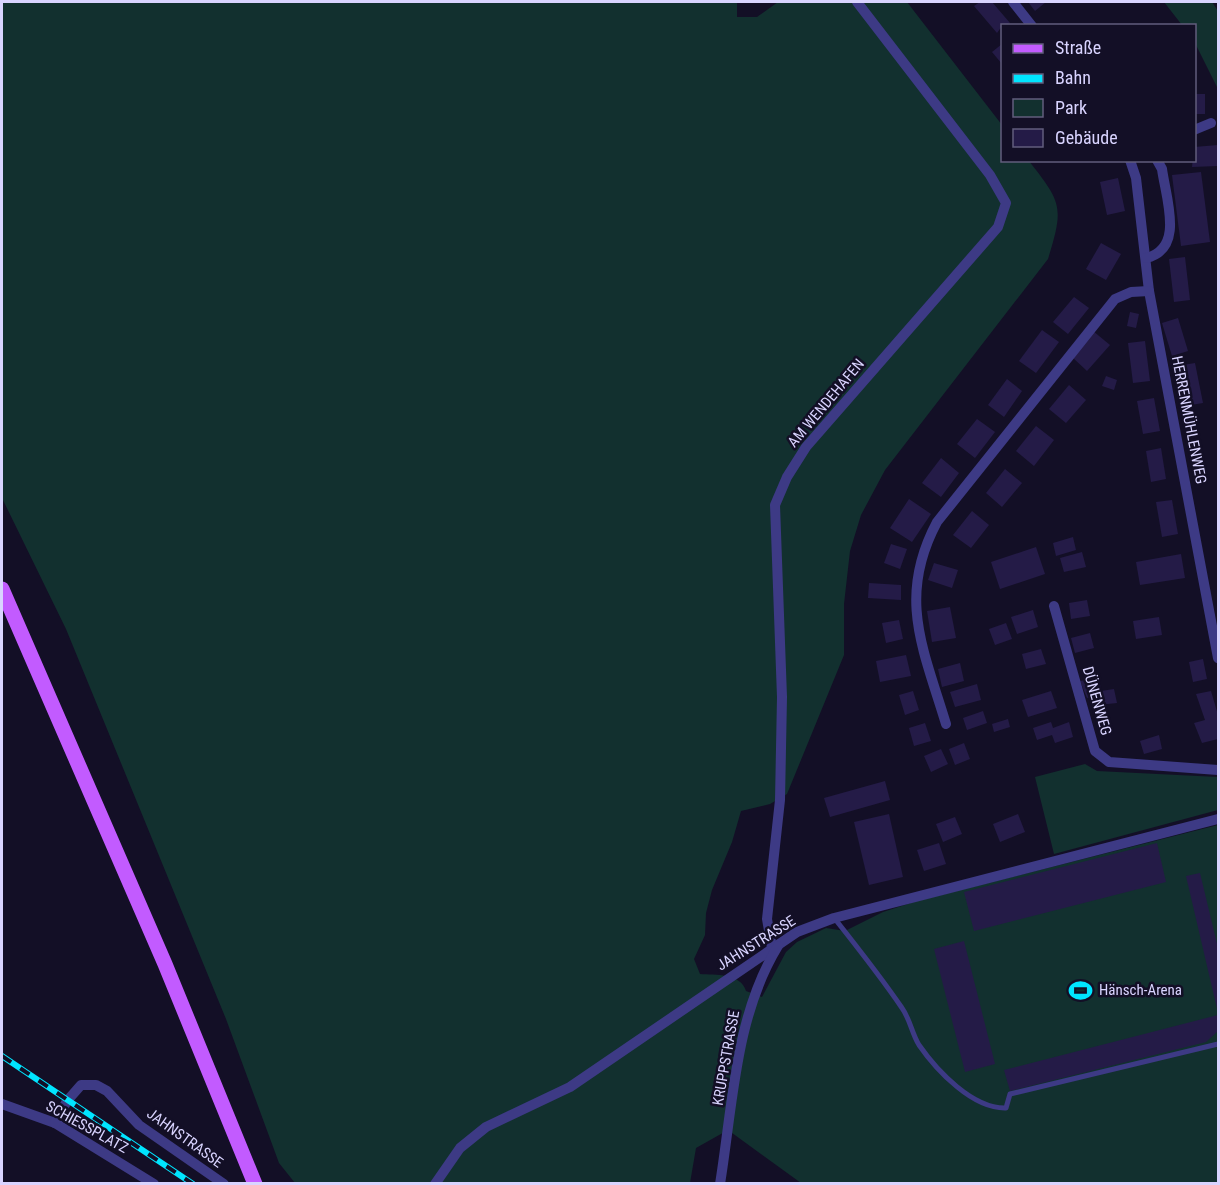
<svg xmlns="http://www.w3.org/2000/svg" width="1220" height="1185" font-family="'Roboto Condensed',sans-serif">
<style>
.green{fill:#12302f}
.building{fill:#241b47}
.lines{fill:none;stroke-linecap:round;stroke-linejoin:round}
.lane{stroke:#3d3a85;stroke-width:5}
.street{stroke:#3d3a85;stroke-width:10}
.primary{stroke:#c25bff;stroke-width:15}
.rail-casing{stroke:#00e5ff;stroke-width:6}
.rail{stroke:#130f26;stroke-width:4;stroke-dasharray:11;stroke-linecap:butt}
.labels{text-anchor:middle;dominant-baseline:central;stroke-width:5;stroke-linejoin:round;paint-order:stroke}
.street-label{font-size:15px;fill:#d9d4ff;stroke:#130f26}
.poi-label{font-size:15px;fill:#d9d4ff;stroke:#130f26;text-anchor:start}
</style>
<rect width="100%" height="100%" fill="#130f26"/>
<g class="green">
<path d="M 2,2 L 737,2 L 737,17 L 757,17 L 778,2 L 907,2 L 1002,125 L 1002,160 L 1029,161 C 1062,203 1064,207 1048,259 L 885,470 L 861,515 L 850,551 L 844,604 L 844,655 L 787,794 L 770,804 L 741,811 L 732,842 L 712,890 L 706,913 L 705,935 L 694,959 L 700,974 C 715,975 741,973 746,991 L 762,997 L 786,952 L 797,942 L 826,928 L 845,931 L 883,912 L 917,901 L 1218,825 L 1218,1183 L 801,1183 L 728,1130 L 696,1148 L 690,1183 L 295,1183 L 279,1163 L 226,1019 L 66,629 L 2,498 Z"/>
<polygon points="1164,2 1212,2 1218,11 1218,89 1195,43 1194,26 1182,25"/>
<polygon points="1085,764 1097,771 1218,777 1218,810 1054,854 1035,777"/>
</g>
<g class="building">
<polygon points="980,2 992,2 1010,23 1002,26 997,33 974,6"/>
<polygon points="1028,2 1046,2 1035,11"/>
<polygon points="1002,44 1002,64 992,52"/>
<rect x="1194" y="94" width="11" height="20"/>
<polygon points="1218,145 1218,166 1192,167 1194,147"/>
<polygon points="1201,172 1210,242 1181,246 1172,175"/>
<polygon points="1118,178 1125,211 1107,215 1100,182"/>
<polygon points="1101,243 1121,254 1106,280 1086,269"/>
<polygon points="1185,257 1190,300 1174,302 1169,259"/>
<polygon points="1074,297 1089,308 1068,334 1053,322"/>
<polygon points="1130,312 1139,314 1136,328 1127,326"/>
<polygon points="1178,318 1188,351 1172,356 1162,323"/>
<polygon points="1042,330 1059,342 1036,373 1019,361"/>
<polygon points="1093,331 1110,345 1087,371 1071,356"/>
<polygon points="1145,341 1150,381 1133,383 1128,343"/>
<polygon points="1195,363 1203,403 1185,406 1177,366"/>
<polygon points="1106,376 1117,380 1114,390 1102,386"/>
<polygon points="1007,379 1022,391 1004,417 988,405"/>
<polygon points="1069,385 1086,400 1066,423 1049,409"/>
<polygon points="1154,398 1160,431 1143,434 1137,401"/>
<polygon points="977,419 995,432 975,458 957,444"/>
<polygon points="1036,426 1054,440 1034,466 1016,451"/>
<polygon points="1161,448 1166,479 1151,482 1146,451"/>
<polygon points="941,458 959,473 941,497 922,483"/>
<polygon points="1005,469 1022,483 1002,507 986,493"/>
<polygon points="909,499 931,514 912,542 890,528"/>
<polygon points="1172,500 1178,534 1162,537 1156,502"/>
<polygon points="972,511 989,525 971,548 953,535"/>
<polygon points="1073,537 1076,550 1056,556 1053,543"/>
<polygon points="891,544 907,549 900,569 884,563"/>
<polygon points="1036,547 1045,574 1000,589 991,562"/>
<polygon points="1082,552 1086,567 1064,572 1060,558"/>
<polygon points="1181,554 1185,578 1140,585 1136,562"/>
<polygon points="934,563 958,570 952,588 928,580"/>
<polygon points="869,583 901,585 901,600 868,598"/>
<polygon points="1087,600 1090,616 1071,619 1069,603"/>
<polygon points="950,607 956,638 932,642 927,611"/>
<polygon points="1033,610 1038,627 1017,634 1011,617"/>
<polygon points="1159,617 1162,635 1136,639 1133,621"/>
<polygon points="899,620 903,639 886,643 882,623"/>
<polygon points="1006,623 1012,639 995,645 989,629"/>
<polygon points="1090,633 1094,648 1075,653 1071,638"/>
<polygon points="1041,649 1046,664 1026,669 1022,654"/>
<polygon points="906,655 911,676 880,682 876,661"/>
<polygon points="1203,659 1207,679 1193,682 1189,662"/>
<polygon points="960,663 964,681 942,687 938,669"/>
<polygon points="1099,678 1101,691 1114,689 1117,703 1098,705 1094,696 1087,698 1080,681"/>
<polygon points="977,684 981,700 955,707 950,692"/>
<polygon points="913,691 919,710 905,715 899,695"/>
<polygon points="1051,691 1057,708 1028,717 1022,700"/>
<polygon points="1211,691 1218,715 1218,739 1202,743 1194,723 1205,720 1196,694"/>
<polygon points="983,711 987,723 967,730 963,718"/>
<polygon points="1008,719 1010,727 994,732 992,724"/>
<polygon points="1051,722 1053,728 1069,722 1073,737 1055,743 1052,735 1037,740 1033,728"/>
<polygon points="925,723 931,741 914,746 909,728"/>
<polygon points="1159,735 1162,749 1144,754 1140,741"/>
<polygon points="964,743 970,759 955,765 949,749"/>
<polygon points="941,749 948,764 931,772 924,756"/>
<polygon points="885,781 890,800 830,817 824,798"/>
<polygon points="889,814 903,877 869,885 854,822"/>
<polygon points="1018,814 1025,832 1000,842 993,824"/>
<polygon points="955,817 962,834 943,842 936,824"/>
<polygon points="939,843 946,864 924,871 917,850"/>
<polygon points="1157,843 1166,882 974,931 964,892"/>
<polygon points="1200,873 1218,948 1218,1013 1186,876"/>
<polygon points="964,941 995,1064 965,1072 934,949"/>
<polygon points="1218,1015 1218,1031 1206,1042 1010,1091 1004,1070"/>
</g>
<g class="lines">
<path class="lane" d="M 835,919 C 858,948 881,977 902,1008 C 910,1019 912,1034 919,1045 C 937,1071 973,1109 1006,1108 L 1010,1094 L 1218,1044"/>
<g class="street">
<polyline points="1013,2 1032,26"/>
<polyline points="1194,130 1211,123"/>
<polyline points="1130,160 1136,178 1149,291 1218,658"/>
<path d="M 1146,258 C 1185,249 1166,199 1162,169 L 1157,160"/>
<polyline points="1054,606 1095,751 1109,762 1218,770"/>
<path d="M 946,724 C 923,648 897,597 937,522 L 1115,299 L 1131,292 L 1149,291"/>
<polyline points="772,948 767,919 780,800 782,697 775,505 787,477 806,447 998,227 1006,203 990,175 857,2"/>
<polyline points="2,1104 55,1123 154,1184"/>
<polyline points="55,1123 67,1101 81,1085 96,1085 107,1091 139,1125 224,1184"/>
<polyline points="435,1184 460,1148 486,1127 570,1087 797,932 834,918 1218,819"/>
<path d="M 720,1184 C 733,1104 735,1016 778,946"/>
</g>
<polyline class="primary" points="2,589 165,964 255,1184"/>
<defs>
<polyline id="rail" points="2,1056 193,1184"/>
</defs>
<use href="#rail" class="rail-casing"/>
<use href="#rail" class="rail"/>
</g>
<defs>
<symbol id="stadium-bare" viewBox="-9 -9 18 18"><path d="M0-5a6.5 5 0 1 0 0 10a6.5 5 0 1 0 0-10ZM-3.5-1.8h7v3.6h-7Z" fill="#00e5ff" stroke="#130f26" stroke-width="2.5" paint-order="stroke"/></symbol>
</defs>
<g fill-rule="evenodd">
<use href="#stadium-bare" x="1064" y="974" width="33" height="33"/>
</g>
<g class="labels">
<g class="street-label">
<text transform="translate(826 403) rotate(-50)">AM WENDEHAFEN</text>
<text transform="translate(1189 420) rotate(79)">HERRENMÜHLENWEG</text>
<text transform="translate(1097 701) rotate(74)">DÜNENWEG</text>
<text transform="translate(756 943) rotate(-32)">JAHNSTRASSE</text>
<text transform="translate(726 1058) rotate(-80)">KRUPPSTRASSE</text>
<text transform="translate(87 1127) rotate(29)">SCHIESSPLATZ</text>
<text transform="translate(185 1138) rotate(36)">JAHNSTRASSE</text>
</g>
<g class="poi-label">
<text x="1099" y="990">Hänsch-Arena</text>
</g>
</g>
<rect width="1220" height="1185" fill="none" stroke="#d9d4ff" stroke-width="6"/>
<rect x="1001" y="24" width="195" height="138" fill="#130f26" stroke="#625e7d" stroke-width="1.5"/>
<rect x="1013" y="44" width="30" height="9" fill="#c25bff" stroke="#625e7d" stroke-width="1.5"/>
<text x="1055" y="54" font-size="18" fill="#d9d4ff">Straße</text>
<rect x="1013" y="74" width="30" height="9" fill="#00e5ff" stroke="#625e7d" stroke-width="1.5"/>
<text x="1055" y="84" font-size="18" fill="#d9d4ff">Bahn</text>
<rect x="1013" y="99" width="30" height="18" fill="#12302f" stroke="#625e7d" stroke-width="1.5"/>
<text x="1055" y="114" font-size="18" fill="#d9d4ff">Park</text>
<rect x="1013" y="129" width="30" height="18" fill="#241b47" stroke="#625e7d" stroke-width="1.5"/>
<text x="1055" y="144" font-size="18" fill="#d9d4ff">Gebäude</text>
</svg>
